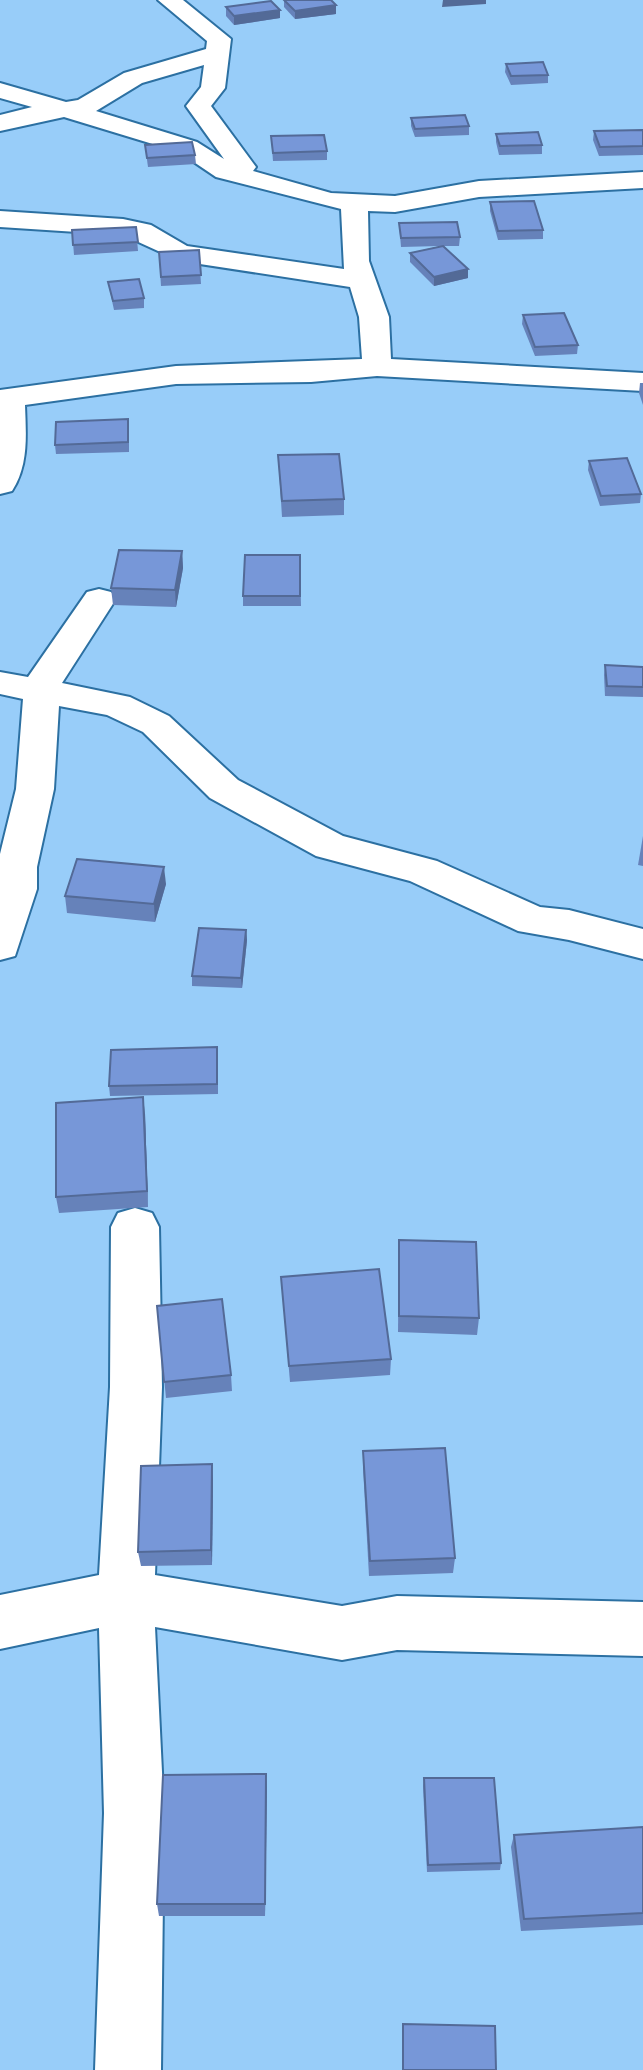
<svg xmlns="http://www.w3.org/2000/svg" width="643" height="2070" font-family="Georgia,serif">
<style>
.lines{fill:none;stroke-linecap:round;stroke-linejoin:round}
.minor-casing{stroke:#2c70a2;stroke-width:4}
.minor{fill:#fff;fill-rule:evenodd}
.wall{fill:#6682ba}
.shaded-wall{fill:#536a97}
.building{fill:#7797d8;stroke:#536a97;stroke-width:2}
</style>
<rect width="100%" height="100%" fill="#98cdf9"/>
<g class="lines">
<defs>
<g id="minor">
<path d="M 158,0 L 183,0 L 231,39 L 225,88 L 211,106 L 256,167 L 253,171 L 331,193 L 395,196 L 479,181 L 643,172 L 643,188 L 479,197 L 395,212 L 368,211 L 369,261 L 389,317 L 391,359 L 643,373 L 643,391 L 377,376 L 311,382 L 176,384 L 25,405 C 26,434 29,465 12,491 L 0,494 L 0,390 L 176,366 L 362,359 L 359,317 L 350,287 L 180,261 L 123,235 L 0,227 L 0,211 L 123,219 L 151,225 L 187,246 L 344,269 L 341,209 L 216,177 L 179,152 L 64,117 L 0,131 L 0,115 L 32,107 L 0,98 L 0,83 L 66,102 L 78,100 L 124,73 L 206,49 L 207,41 ZM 204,65 L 201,87 L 186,106 L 224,159 L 197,142 L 96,111 L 142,83 Z"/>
<polygon points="99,589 111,592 116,599 62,683 130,697 169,716 238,780 343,836 437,861 540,907 569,910 643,929 643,959 569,940 518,931 410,881 316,856 210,798 143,732 107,715 59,706 54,789 37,867 37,889 15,956 0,960 0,854 16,789 23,699 0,694 0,672 28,677 87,592"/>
<polygon points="135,1208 152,1213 159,1227 162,1387 155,1575 342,1606 397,1596 643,1602 643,1656 397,1650 342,1660 155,1627 164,1813 161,2070 95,2070 104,1813 99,1628 0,1649 0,1595 99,1575 110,1387 111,1227 118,1213"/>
</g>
</defs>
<use href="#minor" class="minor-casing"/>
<use href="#minor" class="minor"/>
</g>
<g class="wall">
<polygon points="284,0 331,0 336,14 295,19 284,7"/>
<polygon points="226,7 280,18 234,25 226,16"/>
<polygon points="506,64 548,75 548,83 511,85 505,72"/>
<polygon points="411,118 469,126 469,135 415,137 411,126"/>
<polygon points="643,130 643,155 599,156 593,140 594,131"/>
<polygon points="496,134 542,145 542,154 499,155 496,142"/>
<polygon points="271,136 327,151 327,160 273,161"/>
<polygon points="145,145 195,155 196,164 148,167"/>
<polygon points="490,202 543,230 543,239 498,240 490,211"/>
<polygon points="399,223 460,237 459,246 444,246 468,269 468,278 434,286 410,262 410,253 440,246 401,247"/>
<polygon points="136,227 138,251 74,255 72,230"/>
<polygon points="199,250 201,284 161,286 159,252"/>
<polygon points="108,282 144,298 144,308 114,310"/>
<polygon points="523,315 578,345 577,354 535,356 522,324"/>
<polygon points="640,383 643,383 643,405 639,393"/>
<polygon points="129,429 129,452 56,454 55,445"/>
<polygon points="278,455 344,499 344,515 282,517"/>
<polygon points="589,461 641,494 640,503 600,506 588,470"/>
<polygon points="182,551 183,568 176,607 113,605 111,588"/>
<polygon points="300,555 301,606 243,606 243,596"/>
<polygon points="605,665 643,667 643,697 605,696 604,675"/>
<polygon points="643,836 643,866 638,865"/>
<polygon points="166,884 155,922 67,913 65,896"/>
<polygon points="246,930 247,940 242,988 192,986 192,976"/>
<polygon points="218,1057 218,1094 110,1096 109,1086"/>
<polygon points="145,1114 148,1207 59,1213 56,1197"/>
<polygon points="399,1240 479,1318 477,1335 398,1332"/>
<polygon points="281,1277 391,1359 390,1375 290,1382"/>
<polygon points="157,1306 231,1375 232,1391 166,1398"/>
<polygon points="363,1451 455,1558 453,1573 369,1576 363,1467"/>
<polygon points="213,1479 212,1565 141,1566 138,1552"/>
<polygon points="266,1774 265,1916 159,1916 157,1904"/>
<polygon points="424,1778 501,1863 500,1870 427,1872 423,1786"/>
<polygon points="643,1827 643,1925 521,1931 511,1847 514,1835"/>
<polygon points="403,2024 496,2070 402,2070"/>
</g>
<g class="shaded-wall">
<polygon points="443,0 486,0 486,4 442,7"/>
<polygon points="336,5 336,14 295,19 295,11"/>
<polygon points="280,10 280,18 234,25 234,16"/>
<polygon points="468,269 468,278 434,286 434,277"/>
<polygon points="182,551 183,568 176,607 175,590"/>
<polygon points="164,867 166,884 155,922 154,904"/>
<polygon points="246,930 247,940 242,988 241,978"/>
<polygon points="143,1097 145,1114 148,1207 147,1191"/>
<polygon points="212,1464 213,1479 212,1565 211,1550"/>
<polygon points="266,1774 267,1788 265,1916 265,1904"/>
</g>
<g class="building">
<polygon points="284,0 331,0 336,5 295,11"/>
<polygon points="271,1 280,10 234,16 226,7"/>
<polygon points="543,62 548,75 511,76 506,64"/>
<polygon points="465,115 469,126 415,129 411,118"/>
<polygon points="643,130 643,146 600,147 594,131"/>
<polygon points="538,132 542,145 500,146 496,134"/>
<polygon points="324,135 327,151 273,153 271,136"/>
<polygon points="192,142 195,155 147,158 145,145"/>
<polygon points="534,201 543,230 498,231 490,202"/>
<polygon points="457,222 460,237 401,238 399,223"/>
<polygon points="136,227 138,242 73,245 72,230"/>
<polygon points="443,246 468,269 434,277 410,253"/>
<polygon points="199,250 201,275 161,277 159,252"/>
<polygon points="139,279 144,298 113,301 108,282"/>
<polygon points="564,313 578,345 535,347 523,315"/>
<polygon points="128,419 128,442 55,445 56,422"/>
<polygon points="339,454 344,499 282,501 278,455"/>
<polygon points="627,458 641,494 601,496 589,461"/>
<polygon points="119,550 182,551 175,590 111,588"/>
<polygon points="245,555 300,555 300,596 243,596"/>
<polygon points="605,665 643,667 643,687 607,686"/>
<polygon points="77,859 164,867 154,904 65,896"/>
<polygon points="199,928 246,930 241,978 192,976"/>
<polygon points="217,1047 217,1084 109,1086 111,1050"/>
<polygon points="143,1097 147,1191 56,1197 56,1103"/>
<polygon points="399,1240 476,1242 479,1318 399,1316"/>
<polygon points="379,1269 391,1359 289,1366 281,1277"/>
<polygon points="222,1299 231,1375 164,1382 157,1306"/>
<polygon points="445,1448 455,1558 370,1561 363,1451"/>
<polygon points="212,1464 211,1550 138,1552 141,1466"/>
<polygon points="266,1774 265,1904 157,1904 163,1775"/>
<polygon points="424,1778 494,1778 501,1863 428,1865"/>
<polygon points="643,1827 643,1913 524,1919 514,1835"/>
<polygon points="403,2024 495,2026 496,2070 403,2070"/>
</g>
</svg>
